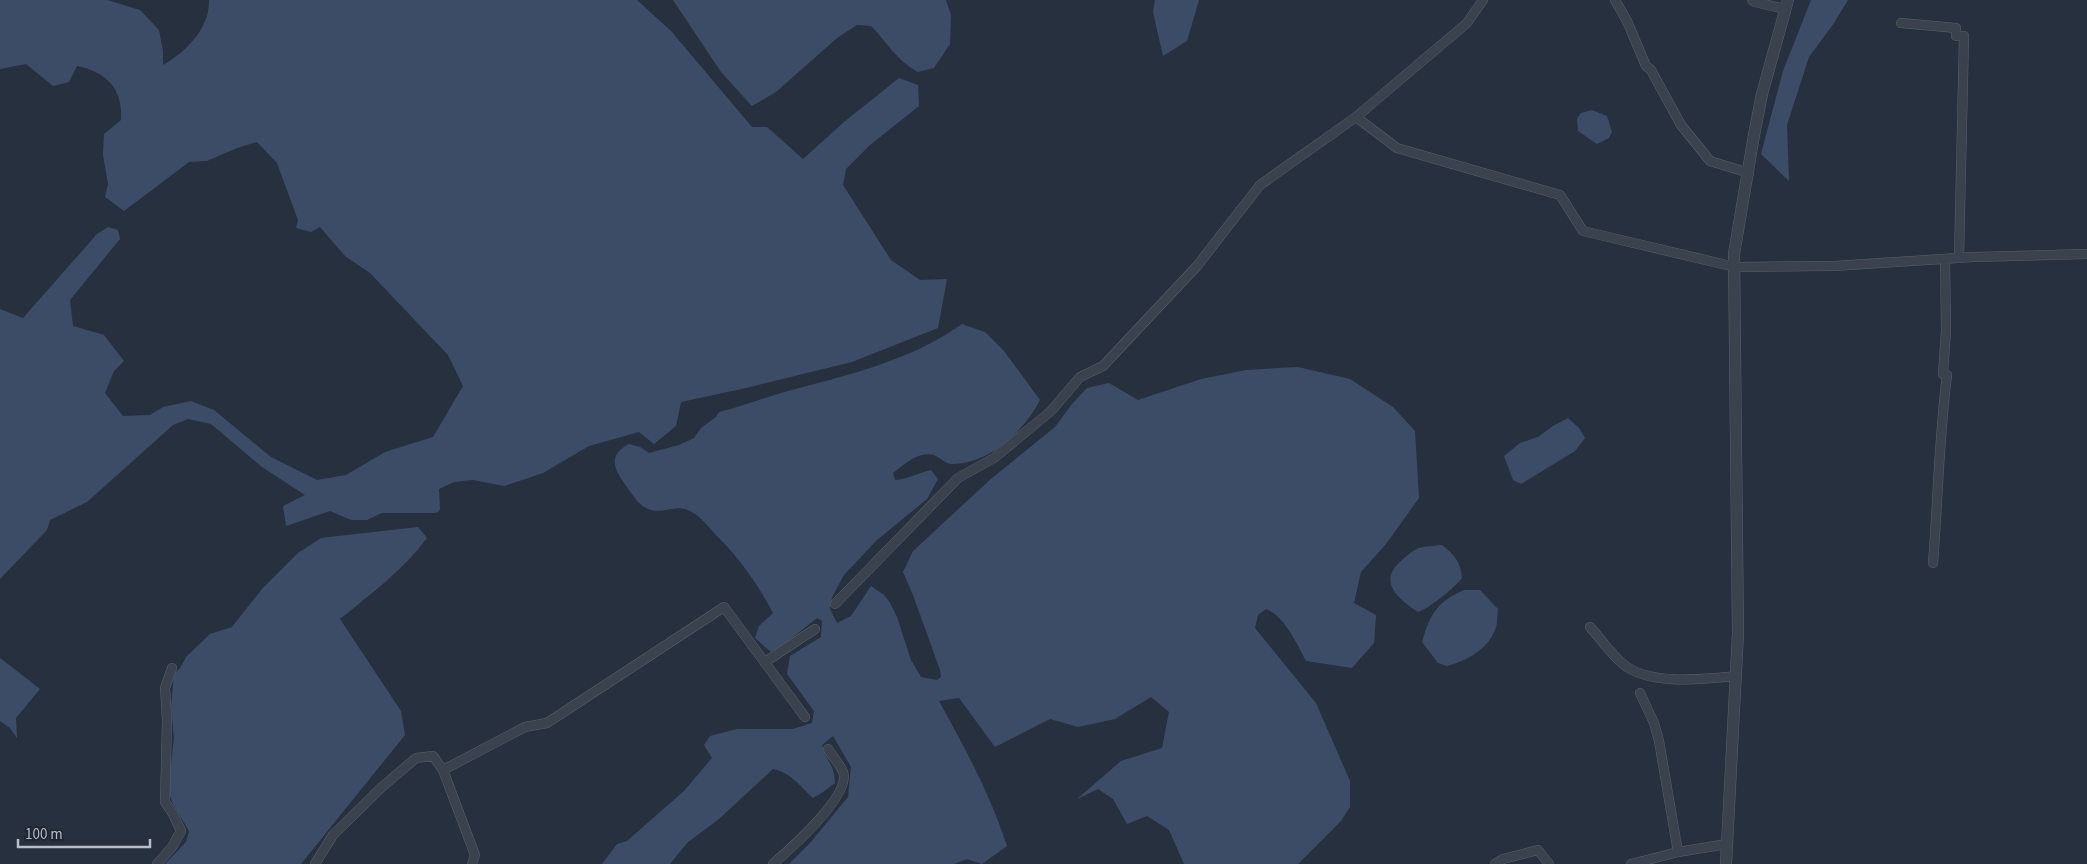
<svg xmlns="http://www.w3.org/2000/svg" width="2087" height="864" font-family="'Source Sans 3',sans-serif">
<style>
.water{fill:#3d4c66}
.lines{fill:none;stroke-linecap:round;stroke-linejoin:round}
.minor-casing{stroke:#58606c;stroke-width:10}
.tertiary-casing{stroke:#58606c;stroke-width:12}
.minor{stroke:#3a424e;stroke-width:9}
.tertiary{stroke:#3a424e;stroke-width:11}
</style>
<rect width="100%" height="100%" fill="#27303e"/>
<g class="water">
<path d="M 0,0 L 107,0 L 140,10 L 159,30 L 163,51 L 163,65 C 186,52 210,28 209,0 L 637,0 L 671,31 L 752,127 L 767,127 L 803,159 L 844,122 L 899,78 L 918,85 L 919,106 L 870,145 L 846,169 L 843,185 L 891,260 L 920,280 L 947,279 L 938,328 L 852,362 L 746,388 L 681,402 L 676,426 L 654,444 L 639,432 L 589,446 L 543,473 L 504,486 L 473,480 L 454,482 L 439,489 L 440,509 L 438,512 L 435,513 L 382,513 L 367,520 L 351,520 L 330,511 L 286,526 L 283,506 L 305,495 L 262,467 L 211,424 L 188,419 L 173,425 L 87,502 L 50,520 L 47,530 L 0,579 L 0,309 L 23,318 L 97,234 L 108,227 L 118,230 L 120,239 L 70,300 L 73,326 L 104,335 L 124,361 L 114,371 L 105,393 L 123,416 L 150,415 L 163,407 L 191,401 L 214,410 L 271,457 L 317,480 L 346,475 L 385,452 L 433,437 L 463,386 L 448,355 L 370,273 L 345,256 L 320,227 L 311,232 L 296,228 L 298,220 L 277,163 L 257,142 L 237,148 L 207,161 L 189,162 L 124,211 L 105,197 L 108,184 L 103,155 L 104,134 L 121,120 C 123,89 107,72 77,66 L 69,82 L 53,86 L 26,64 L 0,69 Z"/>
<path d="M 673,0 L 946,0 L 951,15 L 950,44 L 934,68 L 918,72 C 897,61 887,42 871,26 L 857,25 L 837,38 L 776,92 L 752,106 L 721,72 Z"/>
<polygon points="1155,0 1199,0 1187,41 1163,56 1153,12"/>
<polygon points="1811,0 1848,0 1834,23 1809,57 1787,125 1789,181 1761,154 1783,71"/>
<polygon points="1592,110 1607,116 1612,132 1609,138 1597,144 1578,131 1577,119 1581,113"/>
<path d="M 962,324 L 985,332 L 1004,351 L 1040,400 C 1024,431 989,465 951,464 C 945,463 939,457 934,455 C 918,451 905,464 893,473 L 895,480 C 908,479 918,473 931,470 L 938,479 L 927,499 L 877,540 L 844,575 L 832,597 L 830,609 L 837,623 L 851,616 L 871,586 L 884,595 L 890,603 L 897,617 L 911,660 L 921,677 L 937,680 L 941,677 L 940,670 L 913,595 L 903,572 L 913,551 L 992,478 L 1055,427 L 1072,404 L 1087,388 L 1109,383 L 1138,400 L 1201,379 L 1246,370 L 1298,367 L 1350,379 L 1393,407 L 1415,431 L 1419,498 L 1386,544 L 1361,572 L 1354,603 L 1376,615 L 1374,643 L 1352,668 L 1306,661 C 1298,645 1283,614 1266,609 L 1258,615 L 1255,628 L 1316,703 L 1350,781 L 1350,807 L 1341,821 L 1298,864 L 1184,864 L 1169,830 L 1147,816 L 1127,824 L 1113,799 L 1098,789 L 1077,799 L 1121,761 L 1162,748 L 1169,712 L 1151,697 L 1115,719 L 1078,727 L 1050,719 L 995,747 L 959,698 L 939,701 C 965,748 990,794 1007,846 L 982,864 L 967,859 L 954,864 L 789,864 L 810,843 L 848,797 L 851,767 L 833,736 L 822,745 C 826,761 834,763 835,783 L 823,792 L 813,798 C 801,787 790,772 773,769 L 719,819 L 687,843 L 670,864 L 602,864 L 617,844 L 627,841 L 684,791 L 712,758 L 704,745 L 710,736 L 737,729 L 793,729 L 812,723 L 814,711 L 787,674 L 790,656 L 821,637 L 822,621 L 817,618 L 787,642 L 771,652 L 755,638 L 759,626 L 773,613 C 757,583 740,559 717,536 C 711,530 705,522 698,516 C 676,499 667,516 648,509 C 639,505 634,497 629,490 C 617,473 604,457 629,444 L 640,447 L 649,453 L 679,445 L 694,438 L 701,428 L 716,417 L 719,412 C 741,407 760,399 781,393 C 843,376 909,362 962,324 Z"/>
<polygon points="1568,418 1579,428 1585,438 1575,451 1521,484 1513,480 1504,456 1520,443 1538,437 1553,426"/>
<path d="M 418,527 L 427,538 C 403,570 371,594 340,619 L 401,711 L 405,735 L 301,864 L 165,864 L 186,842 L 189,831 L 173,804 L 168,790 L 174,738 L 171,707 L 174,674 L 180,668 L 186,657 L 210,634 L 232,627 L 262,589 L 298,553 L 321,538 Z"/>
<path d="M 1442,545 C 1454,554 1461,563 1462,578 C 1454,588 1430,608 1418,612 C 1400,600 1377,582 1400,562 C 1405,557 1413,550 1419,548 C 1426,546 1435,546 1442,545 Z"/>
<path d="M 1464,590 L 1480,590 L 1498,609 C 1497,616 1498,626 1494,632 C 1486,651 1465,661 1447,666 L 1438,663 L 1422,642 C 1430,614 1437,602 1464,590 Z"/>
<polygon points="0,658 40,689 16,718 17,738 10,728 0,721"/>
</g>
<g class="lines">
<defs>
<g id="minor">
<polyline points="1615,0 1627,21 1646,66 1651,70 1681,125 1710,161 1749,173"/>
<polyline points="1752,0 1755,2 1785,9"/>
<polyline points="1901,23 1956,28 1956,36 1964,36 1959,258"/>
<polyline points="1356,117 1397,148 1560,195 1583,231 1735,267 1834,266 1973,257 2087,254"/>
<path d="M 1933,563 C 1938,500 1939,437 1947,375 L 1943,374 L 1946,330 L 1945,259"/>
<polyline points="835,604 958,478 994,458 1051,411 1080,377 1103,366 1197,266 1260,185 1356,117 1467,23 1483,0"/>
<path d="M 1590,627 C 1601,639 1611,654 1623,664 C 1649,686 1704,679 1736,676"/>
<polyline points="765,662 815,629"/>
<polyline points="1640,693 1654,723 1659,741 1678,852"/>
<polyline points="443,770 525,727 547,723 724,607 805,717"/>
<polyline points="157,864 172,847 181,831 173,814 165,802 167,720 165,688 172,668"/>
<polyline points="315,864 333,835 382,787 416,758 433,756 443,770 475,855 472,864"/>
<path d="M 773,864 C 789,850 852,795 843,772 C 840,764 832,756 828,749"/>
<polyline points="1495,864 1503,859 1538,850 1549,864"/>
<polyline points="1631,864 1678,852 1727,844"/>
</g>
<polyline id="tertiary" points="1726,864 1738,633 1734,254 1754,135 1762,94 1788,0"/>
</defs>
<use href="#minor" class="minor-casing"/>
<use href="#tertiary" class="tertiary-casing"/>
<use href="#minor" class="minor"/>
<use href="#tertiary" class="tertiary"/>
</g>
<path d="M18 839v8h132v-8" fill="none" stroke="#b7bdc9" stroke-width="2.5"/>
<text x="25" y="839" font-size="15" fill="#b7bdc9" stroke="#1f2733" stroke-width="4" paint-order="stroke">100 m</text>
</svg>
